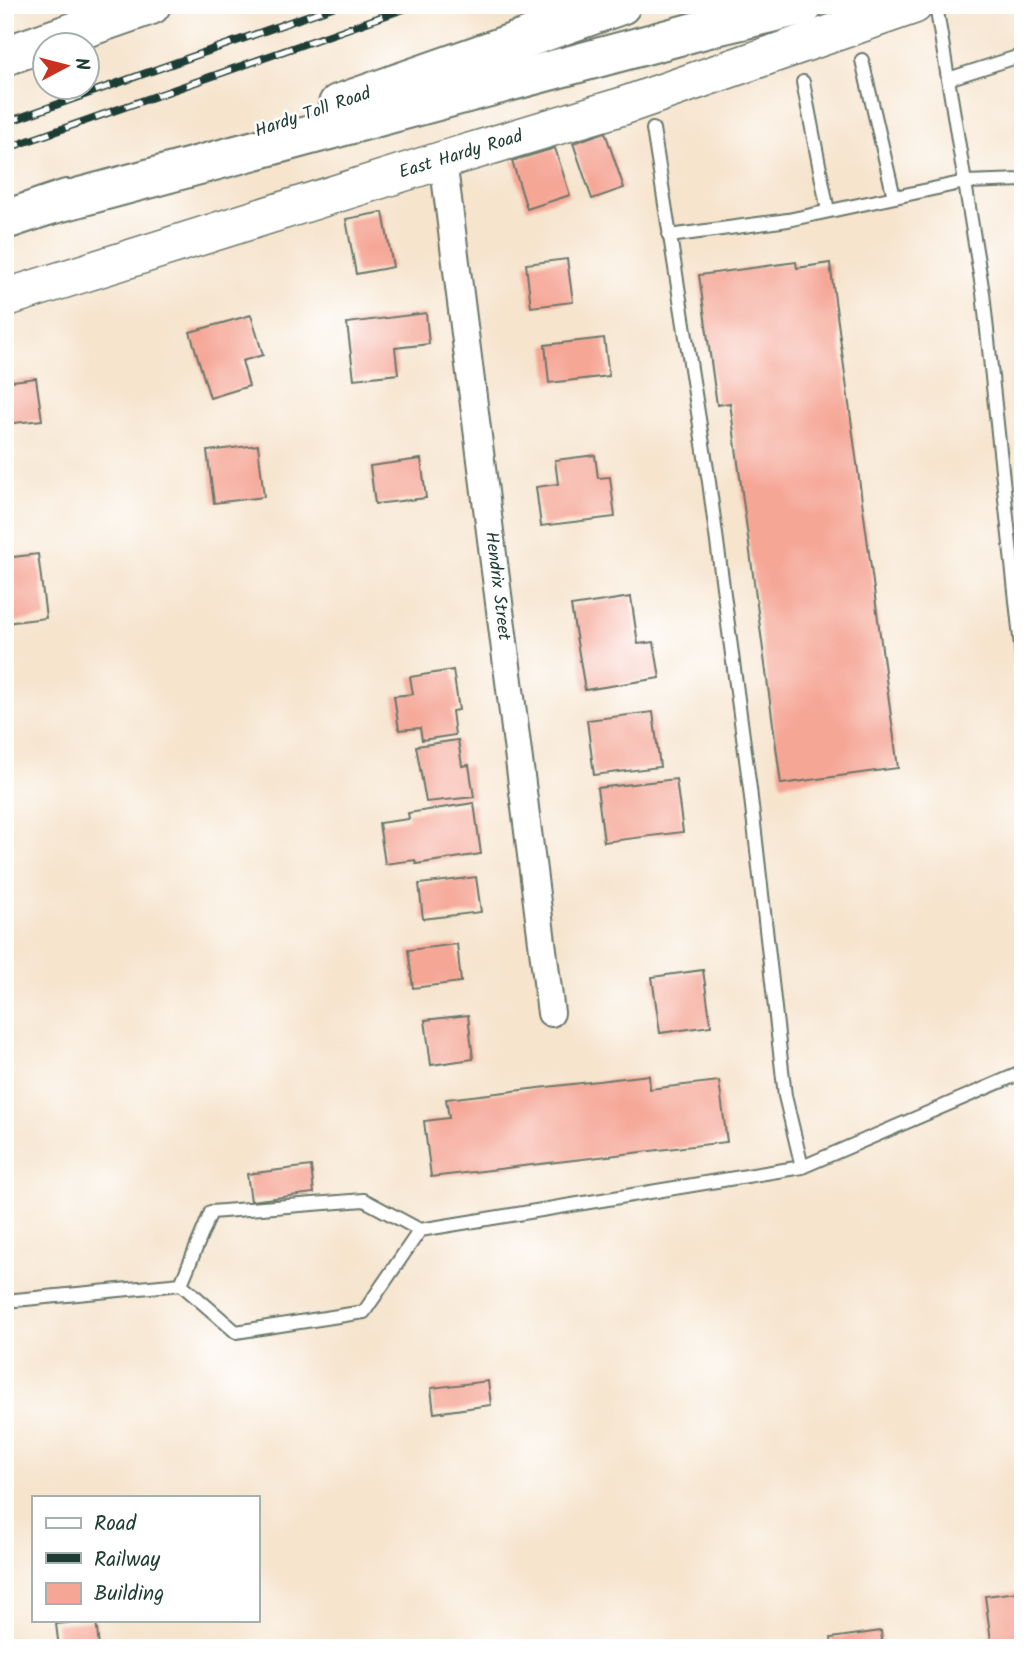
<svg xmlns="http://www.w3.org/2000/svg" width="1028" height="1653" font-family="Kalam,sans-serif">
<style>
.building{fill:#f5a695}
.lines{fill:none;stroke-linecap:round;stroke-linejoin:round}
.lane-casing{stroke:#6a776a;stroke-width:16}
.street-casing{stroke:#6a776a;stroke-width:30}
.secondary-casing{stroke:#6a776a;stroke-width:40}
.highway-casing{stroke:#6a776a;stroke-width:42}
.lane{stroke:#fff;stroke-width:12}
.street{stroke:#fff;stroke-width:26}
.secondary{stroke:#fff;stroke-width:37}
.highway{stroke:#fff;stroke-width:38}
.rail-casing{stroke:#1f3d34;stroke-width:8}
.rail{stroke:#fff;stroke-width:5;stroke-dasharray:16;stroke-linecap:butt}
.labels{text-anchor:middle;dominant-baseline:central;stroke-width:5;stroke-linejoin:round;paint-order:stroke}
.street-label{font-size:18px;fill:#1f3d34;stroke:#fff}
</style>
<rect width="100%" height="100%" fill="#fff"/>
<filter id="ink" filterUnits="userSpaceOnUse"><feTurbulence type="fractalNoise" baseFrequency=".0143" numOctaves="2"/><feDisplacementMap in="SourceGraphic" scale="14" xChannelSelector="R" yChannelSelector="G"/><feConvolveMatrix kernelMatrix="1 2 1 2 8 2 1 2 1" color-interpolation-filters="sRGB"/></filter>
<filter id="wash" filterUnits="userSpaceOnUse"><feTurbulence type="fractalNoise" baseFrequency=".00686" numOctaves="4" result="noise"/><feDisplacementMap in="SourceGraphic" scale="28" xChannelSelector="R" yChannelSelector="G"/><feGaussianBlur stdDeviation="1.57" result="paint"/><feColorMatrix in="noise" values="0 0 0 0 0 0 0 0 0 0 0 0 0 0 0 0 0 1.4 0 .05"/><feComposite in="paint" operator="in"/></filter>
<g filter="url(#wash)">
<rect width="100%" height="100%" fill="#f6e4cd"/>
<g id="blocks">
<g class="building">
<polygon points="605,132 624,188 592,199 573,143"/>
<polygon points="555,148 570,195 527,209 512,161"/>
<polygon points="383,212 393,267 356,274 346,219"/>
<polygon points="567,259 573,302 531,307 526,264"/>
<polygon points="796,262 797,268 830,263 898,768 781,784 730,403 717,405 699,275"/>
<polygon points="426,313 429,344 395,348 398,374 354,379 347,323"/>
<polygon points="251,315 263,355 242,361 249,386 210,398 190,332"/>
<polygon points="604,338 609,376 549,383 545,345"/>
<polygon points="36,378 42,420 5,424 5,382"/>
<polygon points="258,445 264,497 214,503 207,451"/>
<polygon points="595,455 598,478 610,477 615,517 541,526 536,487 558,484 555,460"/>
<polygon points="421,459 426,498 375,504 370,466"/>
<polygon points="38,554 46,618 5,623 5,558"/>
<polygon points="631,597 638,644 654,642 660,678 585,690 571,606"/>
<polygon points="453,670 459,710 452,711 455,735 422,740 420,728 399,730 394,696 413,694 410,677"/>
<polygon points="653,712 660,767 594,775 587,720"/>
<polygon points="458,740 462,766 469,765 474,797 426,802 416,746"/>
<polygon points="676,779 683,832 604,842 597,788"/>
<polygon points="474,803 481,854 416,864 415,860 385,864 379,823 409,819 408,813"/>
<polygon points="476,877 481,912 423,919 419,884"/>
<polygon points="457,944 461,982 413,988 408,950"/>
<polygon points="703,970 711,1026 660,1033 652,977"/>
<polygon points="468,1015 473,1059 431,1065 425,1020"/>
<polygon points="649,1075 650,1089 719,1081 727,1142 431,1177 424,1121 449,1118 446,1099"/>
<polygon points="311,1166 314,1193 251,1201 247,1174"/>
<polygon points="488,1381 491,1405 434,1413 431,1388"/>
<polygon points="1017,1592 1023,1638 991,1641 985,1596"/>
<polygon points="96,1620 99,1648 59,1648 56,1624"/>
<polygon points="881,1631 883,1648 832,1648 831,1638"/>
</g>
</g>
</g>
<g filter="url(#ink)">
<use href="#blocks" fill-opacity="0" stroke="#6a776a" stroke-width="2"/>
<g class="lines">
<defs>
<g id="lane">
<polyline points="936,5 983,293 1023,666"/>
<polyline points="862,60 894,197"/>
<polyline points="948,79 1023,55"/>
<polyline points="803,82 828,211"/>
<polyline points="653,129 709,482 750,789 785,1096 802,1167"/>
<polyline points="669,236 788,220 965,182 1023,180"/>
<polyline points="420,1230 802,1167 1023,1072"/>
<polyline points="5,1301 181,1284 236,1332 364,1312 420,1230 364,1200 211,1212 181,1284"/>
</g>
<polyline id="street" points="443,160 551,1013"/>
<polyline id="secondary" points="5,298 443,160 623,106 914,5"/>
<g id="highway">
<polyline points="5,56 151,5"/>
<polyline points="338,104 621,5"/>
<polyline points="43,207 720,25 804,5"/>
<polyline points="5,220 67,199"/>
</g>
</defs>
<use href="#lane" class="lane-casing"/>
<use href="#street" class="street-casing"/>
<use href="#secondary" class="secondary-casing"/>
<use href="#highway" class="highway-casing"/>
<use href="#lane" class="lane"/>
<use href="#street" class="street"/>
<use href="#secondary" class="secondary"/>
<use href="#highway" class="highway"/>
<defs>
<g id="rail">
<polyline points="5,123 338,5"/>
<polyline points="5,149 415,5"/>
</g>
</defs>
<use href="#rail" class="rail-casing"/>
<use href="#rail" class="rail"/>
</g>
</g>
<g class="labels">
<g class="street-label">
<text transform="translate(313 113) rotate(-19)">Hardy Toll Road</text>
<text transform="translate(461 155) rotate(-17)">East Hardy Road</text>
<text transform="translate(497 586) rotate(83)">Hendrix Street</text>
</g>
</g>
<rect width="1028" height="1653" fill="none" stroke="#fff" stroke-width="28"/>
<rect x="32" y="1496" width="228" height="126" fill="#ffffff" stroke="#a5b1ae" stroke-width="2"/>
<rect x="46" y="1518" width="35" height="10" fill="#ffffff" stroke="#a5b1ae" stroke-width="2"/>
<text x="94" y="1530" font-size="21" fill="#1f3d34">Road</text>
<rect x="46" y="1553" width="35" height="10" fill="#1f3d34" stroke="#a5b1ae" stroke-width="2"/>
<text x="94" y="1566" font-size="21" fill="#1f3d34">Railway</text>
<rect x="46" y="1583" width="35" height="21" fill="#f5a695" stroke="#a5b1ae" stroke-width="2"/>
<text x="94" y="1600" font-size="21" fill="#1f3d34">Building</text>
<g transform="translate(66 66) rotate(83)"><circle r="33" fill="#ffffff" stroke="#a5b1ae" stroke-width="2"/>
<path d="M0-5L12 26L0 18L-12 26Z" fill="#c8321e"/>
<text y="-10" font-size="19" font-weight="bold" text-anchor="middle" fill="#1f3d34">N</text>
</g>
</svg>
